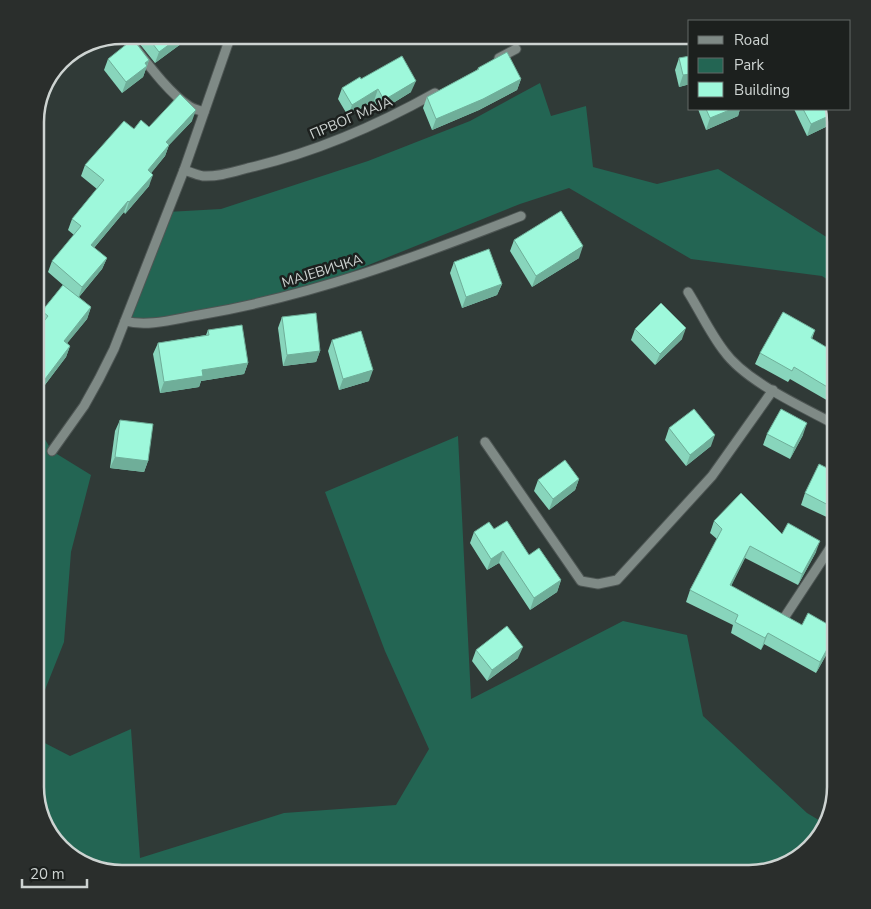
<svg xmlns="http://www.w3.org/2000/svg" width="871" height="909" font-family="'Nunito Sans',sans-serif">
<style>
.green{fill:#236553}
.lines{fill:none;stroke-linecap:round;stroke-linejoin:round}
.minor-casing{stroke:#4e5654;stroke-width:11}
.minor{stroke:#7f8a86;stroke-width:9}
.wall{fill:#88d5bc}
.shaded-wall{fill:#6fae99}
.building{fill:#9ef8db;stroke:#6fae99}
.labels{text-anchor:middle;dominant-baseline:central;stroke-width:5;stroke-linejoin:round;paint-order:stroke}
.street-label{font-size:14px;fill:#cdd3d1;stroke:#1c201e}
.rim{fill:none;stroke:#cdd3d1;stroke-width:2.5}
</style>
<rect width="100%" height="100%" fill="#303a37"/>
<g class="green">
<polygon points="540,83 551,116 586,106 593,167 657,184 718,169 836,243 836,285 822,276 691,259 569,188 520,204 294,295 189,317 125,321 167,212 221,209 368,161 470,121"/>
<polygon points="35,423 52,451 91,475 71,552 64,642 35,715"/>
<polygon points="458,436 471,699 623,621 687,635 703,716 807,813 827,825 806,853 749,874 122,874 84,865 56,844 35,787 35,738 70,756 131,729 140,858 284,813 396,805 429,749 385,651 325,492"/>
</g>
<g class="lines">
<defs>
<g id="minor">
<path d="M 125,35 C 142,56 167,92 189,106 C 193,109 199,110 204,112"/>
<polyline points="499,58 516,49"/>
<path d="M 184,170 C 190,172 197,175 203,176 C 218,177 233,172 248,168 C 313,153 376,126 435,93"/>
<path d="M 688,292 C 700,311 710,333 724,351 C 746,382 803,407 836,425"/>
<path d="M 125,321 C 148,327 175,319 199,315 C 311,296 416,257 521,216"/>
<polyline points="485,442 581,581 598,584 617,580 712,476 773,390"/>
<polyline points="52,451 84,406 99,379 114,349 184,170 231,35"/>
<polyline points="786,615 836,539"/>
</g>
</defs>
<use href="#minor" class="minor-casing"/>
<use href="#minor" class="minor"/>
</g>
<g class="wall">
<polygon points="136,35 190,35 189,38 155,63 139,43 140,40"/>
<polygon points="690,56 690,84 679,87 675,70 679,58"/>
<polygon points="108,59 149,60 143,77 122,93 104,70"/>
<polygon points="478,68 521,79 517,90 479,110 432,130 423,108 427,97 477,70"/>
<polygon points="361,79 411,92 380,111 374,101 348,116 338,99 342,88"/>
<polygon points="698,109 740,109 738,116 706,130"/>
<polygon points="794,109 831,109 836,122 807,136"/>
<polygon points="192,121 169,145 165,156 151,173 149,186 125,214 124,212 94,248 107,258 102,269 79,297 91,307 87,319 67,343 70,346 66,357 38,394 35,392 35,333 41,325 38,323 42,311 63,285 48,272 52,261 74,235 68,230 72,219 97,189 81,176 85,165 134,129 149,127"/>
<polygon points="514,240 579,258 532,287 510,251"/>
<polygon points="454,262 502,284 497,295 462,308 450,273"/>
<polygon points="282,317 320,351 316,362 283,366 278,328"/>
<polygon points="635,329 682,339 655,365 631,340"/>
<polygon points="208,330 248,363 244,374 201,381 199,387 160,393 153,354 158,343 206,335"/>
<polygon points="815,330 812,339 836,353 836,391 830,402 790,379 788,382 755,364 760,353"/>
<polygon points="332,340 369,381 339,390 328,351"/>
<polygon points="120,420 148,461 144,472 110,468 115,431"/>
<polygon points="669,428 711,446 686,466 665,440"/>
<polygon points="767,434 803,435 790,459 763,445"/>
<polygon points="836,450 836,513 833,520 801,505 805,493 827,468"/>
<polygon points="579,479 575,490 549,510 534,491 538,480"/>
<polygon points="714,521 782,534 816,552 798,585 745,558 731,586 802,625 836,629 836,635 834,641 816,673 764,644 761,650 731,633 733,625 686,602 690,590 717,539 710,533"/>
<polygon points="474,532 529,555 561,580 557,592 530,610 499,563 487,570 470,543"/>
<polygon points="476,650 518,658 487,681 472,661"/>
</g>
<g class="shaded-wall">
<polygon points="182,35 190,35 189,38 155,63 159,52"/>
<polygon points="149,60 143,77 122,93 126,82 145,63"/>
<polygon points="690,74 690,84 679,87 683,75"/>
<polygon points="521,79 517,90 479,110 432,130 436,119"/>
<polygon points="416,81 411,92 380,111 384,100"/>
<polygon points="53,86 49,97 37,109 40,99"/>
<polygon points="378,89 374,101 348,116 352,105"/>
<polygon points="732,109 740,109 738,116 706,130 710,118"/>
<polygon points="196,110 192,121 169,145 165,156 144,182 148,170 166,142"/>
<polygon points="833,114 836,122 807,136 811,124"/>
<polygon points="153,175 149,186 125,214 129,202"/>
<polygon points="128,201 124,212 87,256 91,245"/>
<polygon points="583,246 579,258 532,287 536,276"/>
<polygon points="107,258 102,269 78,298 82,287"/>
<polygon points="502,284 497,295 462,308 466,297"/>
<polygon points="91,307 87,319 60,352 64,341"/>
<polygon points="686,328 682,339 655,365 660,354"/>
<polygon points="70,346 66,357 38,394 42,383"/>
<polygon points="320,351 316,362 283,366 287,355"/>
<polygon points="248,363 244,374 201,381 199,387 160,393 164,382 202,370"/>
<polygon points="373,370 369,381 339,390 343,379"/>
<polygon points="836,387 836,391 830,402 834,391"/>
<polygon points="807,423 803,435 790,459 794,448"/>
<polygon points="715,435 711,446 686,466 690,455"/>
<polygon points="115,457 148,461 144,472 110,468"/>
<polygon points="579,479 575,490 549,510 553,499"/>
<polygon points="820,541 816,552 798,585 802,574"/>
<polygon points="750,546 745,558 726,596 730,585"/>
<polygon points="503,551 499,563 487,570 491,559"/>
<polygon points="561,580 557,592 530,610 534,598"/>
<polygon points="768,633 764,644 761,650 765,638"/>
<polygon points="836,633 834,641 816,673 820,662"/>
<polygon points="523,647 518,658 487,681 492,670"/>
</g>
<g class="building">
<polygon points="146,35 182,35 159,52"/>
<polygon points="133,39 149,60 145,63 147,66 126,82 108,59"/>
<polygon points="507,52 521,79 483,99 436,119 427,97 479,69 478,68"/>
<polygon points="402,56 416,81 384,100 378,89 352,105 342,88 360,77 361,79"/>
<polygon points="690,56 690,74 683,75 679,58"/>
<polygon points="47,80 53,86 40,99 44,84"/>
<polygon points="180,94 196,110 166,142 169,145 148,170 153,175 129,202 128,201 91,245 107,258 82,287 52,261 81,226 72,219 104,180 85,165 124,121 134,129 141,120 149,127"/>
<polygon points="706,109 732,109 710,118"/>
<polygon points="803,109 831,109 833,114 811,124"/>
<polygon points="561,211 583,246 536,276 514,240"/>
<polygon points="489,249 502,284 466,297 454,262"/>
<polygon points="63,285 91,307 64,341 70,346 42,383 35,378 35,333 48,316 42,311"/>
<polygon points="661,303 686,328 660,354 635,329"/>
<polygon points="783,312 815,330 811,338 836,353 836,387 834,391 794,367 792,371 760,353"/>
<polygon points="316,313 320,351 287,355 282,317"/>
<polygon points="242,325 248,363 202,370 203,376 164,382 158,343 209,335 208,330"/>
<polygon points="361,331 373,370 343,379 332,340"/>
<polygon points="694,409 715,435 690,455 669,428"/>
<polygon points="781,409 807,423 794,448 767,434"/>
<polygon points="120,420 153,424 148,461 115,457"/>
<polygon points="836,450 836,509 805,493 819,464 827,468"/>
<polygon points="565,460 579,479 553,499 538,480"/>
<polygon points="741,493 782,534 788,523 820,541 802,574 750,546 730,585 802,625 808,613 836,629 836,633 820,662 768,633 765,638 735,622 738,615 690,590 722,529 714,521"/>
<polygon points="507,521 529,555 539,548 561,580 534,598 503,551 491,559 474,532 489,522 494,529"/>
<polygon points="507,626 523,647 492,670 476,650"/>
</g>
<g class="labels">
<g class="street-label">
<text transform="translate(351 118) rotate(-23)">ПРВОГ МАЈА</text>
<text transform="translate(322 271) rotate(-17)">МАЈЕВИЧКА</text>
</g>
</g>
<path d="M0 0H871V909H0ZM122 44H749A78 78 0 0 1 827 122V787A78 78 0 0 1 749 865H122A78 78 0 0 1 44 787V122A78 78 0 0 1 122 44Z" fill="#2a2e2c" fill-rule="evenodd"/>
<path class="rim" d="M122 44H749A78 78 0 0 1 827 122V787A78 78 0 0 1 749 865H122A78 78 0 0 1 44 787V122A78 78 0 0 1 122 44Z"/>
<rect x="688" y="20" width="162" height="90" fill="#1c201e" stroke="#636866"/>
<rect x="698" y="36" width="25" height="8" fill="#7f8a86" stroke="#636866"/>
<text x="734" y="45" font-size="15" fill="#cdd3d1">Road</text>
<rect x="698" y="58" width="25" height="15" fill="#236553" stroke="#636866"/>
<text x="734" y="70" font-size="15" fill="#cdd3d1">Park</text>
<rect x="698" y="82" width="25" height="15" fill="#9ef8db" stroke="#636866"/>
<text x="734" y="95" font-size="15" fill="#cdd3d1">Building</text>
<path d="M22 879v8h65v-8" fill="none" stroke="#cdd3d1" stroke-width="2.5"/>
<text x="30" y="879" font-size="15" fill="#cdd3d1" stroke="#1c201e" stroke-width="4" paint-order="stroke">20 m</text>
</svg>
